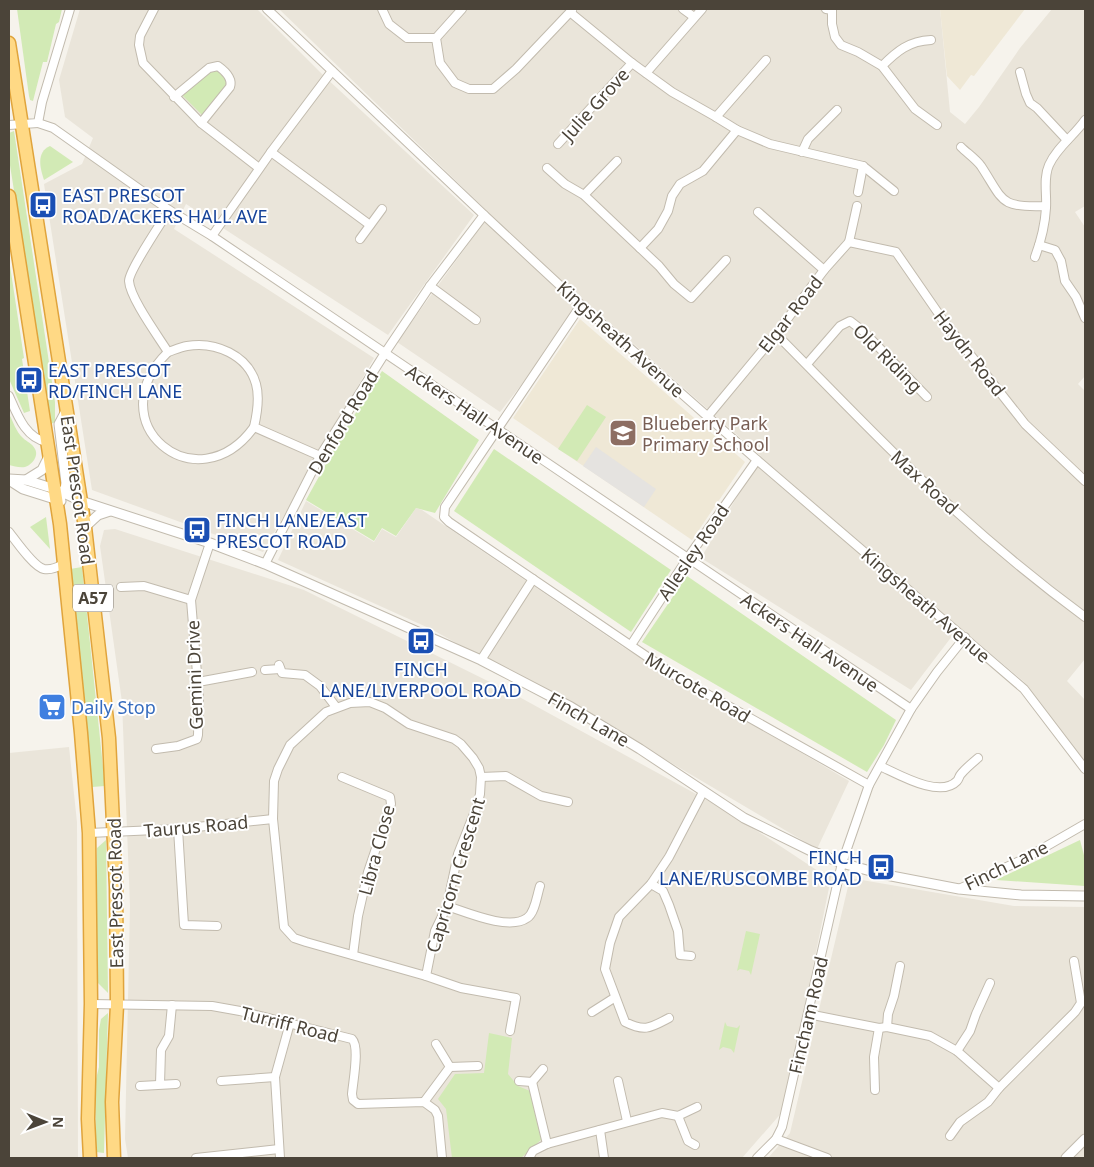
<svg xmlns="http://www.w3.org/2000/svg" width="1094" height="1167" font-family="'Noto Sans',sans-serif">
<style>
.residential{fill:#eae5da}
.education{fill:#efe8d6}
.green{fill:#d2eab5}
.parking{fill:#e5e3e0}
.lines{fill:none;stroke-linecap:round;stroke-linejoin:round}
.minor-casing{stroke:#c2bbae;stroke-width:10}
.tertiary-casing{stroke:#c2bbae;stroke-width:11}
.trunk-casing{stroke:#e0a43c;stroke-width:15}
.minor{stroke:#fff;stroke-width:8}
.tertiary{stroke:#fff;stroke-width:9}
.trunk{stroke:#ffd985;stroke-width:12}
.labels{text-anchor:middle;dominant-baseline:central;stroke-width:4;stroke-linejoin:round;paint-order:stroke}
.shield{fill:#fff;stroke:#817c74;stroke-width:1}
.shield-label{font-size:16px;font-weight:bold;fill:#4b4439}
.street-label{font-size:18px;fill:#4b4439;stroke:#fff}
.transit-label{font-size:18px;fill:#164399;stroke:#fff;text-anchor:start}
.education-label{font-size:18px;fill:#785e54;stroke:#fff;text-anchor:start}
.shop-label{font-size:18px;fill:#366cbe;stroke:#fff;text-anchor:start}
</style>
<rect width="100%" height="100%" fill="#f6f3ec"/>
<g class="residential">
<polygon points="80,9 257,9 324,76 474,215 388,335 186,204 174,229 374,358 263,552 92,490 44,184 82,164 93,138 65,117 59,80"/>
<polygon points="279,9 940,9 950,112 965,124 979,107 1020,48 1052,9 1085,9 1085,206 1075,212 1085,227 1085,376 1078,384 1085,391 1085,659 1067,681 1085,700 1085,762 1023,681 959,627 911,690 701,558 761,456 586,302 500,412 397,342 482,225 487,211"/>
<polygon points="306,501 374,542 382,529 396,537 416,508 422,510 623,647 849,781 817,849 668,761 431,629 278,560"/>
<polygon points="115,529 304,590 512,693 727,811 818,871 832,873 784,1110 742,1158 128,1158 125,1139 130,906 122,702 100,546 104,530"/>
<polygon points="69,747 77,822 78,1158 9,1158 9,753"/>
<polygon points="850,878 1014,906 1085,907 1085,1158 768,1158 790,1133"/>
</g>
<g class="education">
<polygon points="940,9 1025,9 974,76 971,75 960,90 947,76"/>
<polygon points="580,319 745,462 692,540 513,418"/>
</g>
<g class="green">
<polygon points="17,9 62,9 59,22 56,24 47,62 43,62 33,101 30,100 29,96"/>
<path d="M 212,71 C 219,69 226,75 227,83 L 203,116 L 182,95 Z"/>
<polygon points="14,131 55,402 55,422 51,424 9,159 9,133"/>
<path d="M 50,146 L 73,162 L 44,180 C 40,168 36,152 50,146 Z"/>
<polygon points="9,259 24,358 22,359 30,411 24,413 9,379"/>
<polygon points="382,371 479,440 435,513 416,508 396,536 382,528 374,541 306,500 342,435"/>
<polygon points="587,405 606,417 577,461 558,449"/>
<path d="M 9,414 C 13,421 16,432 23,438 C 27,442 32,443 35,449 C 39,456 32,465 25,467 C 19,468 14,466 9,465 Z"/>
<polygon points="494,449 671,570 631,632 454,511"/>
<polygon points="46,517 50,549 30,527"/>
<polygon points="82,567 105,786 92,787 70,569"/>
<polygon points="687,576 896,720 884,745 867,772 642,642"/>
<polygon points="106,840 108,993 97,982 97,848"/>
<polygon points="1080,840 1085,859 1085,886 996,880"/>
<polygon points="746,931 760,934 751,975 749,971 740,969 737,971"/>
<polygon points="108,1013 104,1153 96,1152 95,1083 99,1067 99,1030 101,1019"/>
<polygon points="725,1022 727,1026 737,1028 740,1025 734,1053 731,1049 723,1047 719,1050"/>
<polygon points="489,1033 512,1038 508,1074 518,1086 530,1091 543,1138 521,1158 452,1158 446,1109 438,1099 455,1074 484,1073"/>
</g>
<polygon class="parking" points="596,447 656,489 644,507 583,466"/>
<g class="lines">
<defs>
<g id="minor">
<polyline points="154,9 140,36 139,45 143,63 201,123 259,168"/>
<polyline points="267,9 484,215 581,305 757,460 1024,689 1085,769"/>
<polyline points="382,9 389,24 407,38 436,38"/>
<polyline points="462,9 436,38 440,63 455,83 469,89 493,89 516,69 572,10"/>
<polyline points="683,9 694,17"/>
<polyline points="826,9 832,10 832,24 835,37 841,45 858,52 882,66 915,109 937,125"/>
<polyline points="571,13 632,63 672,92 716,117 737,130 770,144 863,166 894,191"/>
<path d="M 882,66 C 897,51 909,41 931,40"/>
<polyline points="1020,72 1026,94 1030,103 1037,108 1067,140"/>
<polyline points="646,73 702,9"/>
<path d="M 174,97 L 209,68 L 218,66 C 225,71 233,78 230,87 L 201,123"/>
<polyline points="716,117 766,60"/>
<polyline points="38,123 53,128 169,210 212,236 911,709"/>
<polyline points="9,125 38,123 42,102 70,9"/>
<polyline points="558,144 632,63"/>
<path d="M 961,147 C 967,153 976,159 981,166 C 1004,201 999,208 1046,206"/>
<polyline points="271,152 370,225"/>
<polyline points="802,152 808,139 837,110"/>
<polyline points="547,168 565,184 584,195 659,266 674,284 691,298 726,260"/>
<polyline points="858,192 863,166"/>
<polyline points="584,195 617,161"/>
<path d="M 169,210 C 162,222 129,270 129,281 C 130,298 158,336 168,352 C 174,350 181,347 187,346 C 215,341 248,355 256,384 C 260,398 257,414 254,427 L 320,456"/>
<polyline points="758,212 824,270"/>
<polyline points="212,236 271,152 332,71"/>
<polyline points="360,239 382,209"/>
<polyline points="849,242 896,252 943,320 1025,424 1085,481"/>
<polyline points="1039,245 1055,250 1061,261 1065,281 1076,297 1085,318"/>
<polyline points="640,248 658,229 668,211 672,196 680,184 703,171 737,130"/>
<path d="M 1035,257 C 1041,241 1045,225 1046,208 C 1047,194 1043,178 1049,165 C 1057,147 1074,136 1085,120"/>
<polyline points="430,286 476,320"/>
<polyline points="581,305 445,507 444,517 449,522 677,677 869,785"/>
<path d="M 776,334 C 815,373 853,413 893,452 C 953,511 1017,567 1085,617"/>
<path d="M 168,352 C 96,423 197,506 254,427"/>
<polyline points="807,364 840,326 850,321 863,331 927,397"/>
<path d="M 9,396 C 17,414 25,438 47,442"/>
<polyline points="708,416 776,334 824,270 849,242 857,206"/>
<path d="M 9,532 C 16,541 34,567 44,569 C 50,570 58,567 63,564"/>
<polyline points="265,564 320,456 385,353 430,286 484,215"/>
<polyline points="121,587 144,586 191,600"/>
<polyline points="631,645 687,559 757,460"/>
<polyline points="481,660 533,579"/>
<polyline points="279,665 282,673 305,675 320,686 336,707"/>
<polyline points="265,670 280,669"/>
<polyline points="198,682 252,672"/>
<polygon points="370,702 385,708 409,724 454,739 461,744 473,758 479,768 481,777 480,794 477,806 458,854 447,906 435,931 426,976 306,942 294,938 284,927 273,819 274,781 278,769 290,745 326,712 350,703"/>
<polyline points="156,749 178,746 197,739 198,735 199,698 191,600 210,543"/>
<path d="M 880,766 C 898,774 940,799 957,781 C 959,779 959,776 961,774 C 966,768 972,763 978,758"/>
<polyline points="342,777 390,797 391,804 368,872 358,916 353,955"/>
<polyline points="481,777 506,776 541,796 568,802"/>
<polyline points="178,829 184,925 217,926"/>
<polyline points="89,833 178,829 273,819"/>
<polyline points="651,884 663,891 669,905 678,931 680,955 691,956"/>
<polyline points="959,889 1026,858 1085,824"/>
<path d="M 447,906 C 466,912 509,931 527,918 C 535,913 537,895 540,886"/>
<polyline points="426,976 461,988 516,998 510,1031"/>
<path d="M 91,1004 L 212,1006 L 240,1011 L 352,1039 C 360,1047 353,1081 352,1094 L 353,1100 L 358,1104 L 424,1102 L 435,1110 L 438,1116 L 442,1158"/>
<polyline points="592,1012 614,998"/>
<polyline points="808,1014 879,1028 887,1027 930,1036 957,1051 999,1088"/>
<path d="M 669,1018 C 650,1028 645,1032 625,1022 L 605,969 L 610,943 L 619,917 L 651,884 L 669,857 L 703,792"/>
<polyline points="887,1027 888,1014 894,996 900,966"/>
<polyline points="436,1044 450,1067"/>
<polyline points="957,1051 970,1031 976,1014 990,983"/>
<polyline points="221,1081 275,1077"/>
<polyline points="519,1081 532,1082 543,1069"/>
<polyline points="618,1081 627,1121"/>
<polyline points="532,1082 547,1144"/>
<polyline points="160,1084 161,1050 169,1036 172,1005"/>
<polyline points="140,1086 176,1084"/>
<polyline points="875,1090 874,1057 879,1028"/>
<polyline points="424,1102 450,1067 478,1066"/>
<polyline points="678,1116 688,1141 695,1145"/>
<polyline points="600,1130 604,1158"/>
<polyline points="950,1136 960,1122 988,1102 999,1088 1075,1012 1081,1003 1074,961"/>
<polyline points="776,1139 827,1158"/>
<polyline points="196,1158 279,1149"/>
<polyline points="280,1158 275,1077 290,1023"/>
<polyline points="529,1158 533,1151 547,1144 662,1113 678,1116 697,1107"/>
<polyline points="757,1158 776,1139 782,1127 842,863 869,785 911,709 937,672 965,637"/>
</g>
<g id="tertiary">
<polyline points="9,479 26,480 55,489 81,501 210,543 265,564 481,660 571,707 640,749 744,818 811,851 842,863 881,874 959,889 1021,895 1085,896"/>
<polyline points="9,480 23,489 61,501"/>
<polyline points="26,480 42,470 49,456"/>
<polyline points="61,497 65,490 66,483 59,424 67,409"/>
<polyline points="85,527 98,515 110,511"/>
<polyline points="1066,1158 1085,1139"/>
</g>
<g id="trunk">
<polyline points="9,43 85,527 109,738 116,887 117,1005 112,1102 114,1158"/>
<polyline points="9,196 60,524 81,733 89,833 91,1004 88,1119 90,1158"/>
</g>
</defs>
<use href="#minor" class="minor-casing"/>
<use href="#tertiary" class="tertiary-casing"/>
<use href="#trunk" class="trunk-casing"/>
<use href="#minor" class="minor"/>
<use href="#tertiary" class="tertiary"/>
<use href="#trunk" class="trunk"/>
</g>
<defs>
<symbol id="bus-square" viewBox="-11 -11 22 22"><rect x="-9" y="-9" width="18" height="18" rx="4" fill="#1a4fb4" stroke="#fff"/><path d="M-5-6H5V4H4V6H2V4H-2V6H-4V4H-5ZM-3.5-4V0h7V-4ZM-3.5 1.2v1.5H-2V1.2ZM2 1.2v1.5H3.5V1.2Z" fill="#fff"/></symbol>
<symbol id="school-square" viewBox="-11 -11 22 22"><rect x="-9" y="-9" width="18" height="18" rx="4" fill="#8d6e63" stroke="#fff"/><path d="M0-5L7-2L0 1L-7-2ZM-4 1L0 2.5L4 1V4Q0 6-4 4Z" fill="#fff"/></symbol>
<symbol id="supermarket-square" viewBox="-11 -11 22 22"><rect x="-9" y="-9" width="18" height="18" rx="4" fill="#3f7fe0" stroke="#fff"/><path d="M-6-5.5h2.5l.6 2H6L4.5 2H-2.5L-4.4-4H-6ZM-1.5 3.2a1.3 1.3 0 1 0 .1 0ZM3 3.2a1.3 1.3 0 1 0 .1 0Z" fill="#fff"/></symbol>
</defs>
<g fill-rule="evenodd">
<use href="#bus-square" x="27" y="189" width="32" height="32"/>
<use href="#bus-square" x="13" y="364" width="32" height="32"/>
<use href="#school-square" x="607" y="417" width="32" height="32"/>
<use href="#bus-square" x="181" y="514" width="32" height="32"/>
<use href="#bus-square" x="405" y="625" width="32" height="32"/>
<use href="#supermarket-square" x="36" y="691" width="32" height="32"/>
<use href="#bus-square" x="865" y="851" width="32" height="32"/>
</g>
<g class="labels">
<rect class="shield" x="73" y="584.5" width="40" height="27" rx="4"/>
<g class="shield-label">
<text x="93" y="598">A57</text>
</g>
<g class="street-label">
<text transform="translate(595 104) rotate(-48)">Julie Grove</text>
<text transform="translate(790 314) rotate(-52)">Elgar Road</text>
<text transform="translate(621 339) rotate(42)">Kingsheath Avenue</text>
<text transform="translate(970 353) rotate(52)">Haydn Road</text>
<text transform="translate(888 358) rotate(45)">Old Riding</text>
<text transform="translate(475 414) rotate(34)">Ackers Hall Avenue</text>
<text transform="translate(343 422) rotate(-59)">Denford Road</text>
<text transform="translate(925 482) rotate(43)">Max Road</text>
<text transform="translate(78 490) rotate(82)">East Prescot Road</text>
<text transform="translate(693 552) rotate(-56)">Allesley Road</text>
<text transform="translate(926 605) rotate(41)">Kingsheath Avenue</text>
<text transform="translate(810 642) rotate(34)">Ackers Hall Avenue</text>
<text transform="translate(194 675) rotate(-92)">Gemini Drive</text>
<text transform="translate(698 687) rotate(31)">Murcote Road</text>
<text transform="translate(589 719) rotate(30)">Finch Lane</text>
<text transform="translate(196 826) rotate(-5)">Taurus Road</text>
<text transform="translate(376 850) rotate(-75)">Libra Close</text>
<text transform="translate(1006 865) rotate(-26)">Finch Lane</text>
<text transform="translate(455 875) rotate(-73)">Capricorn Crescent</text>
<text transform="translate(115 893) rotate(-91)">East Prescot Road</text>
<text transform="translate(808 1015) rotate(-77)">Fincham Road</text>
<text transform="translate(290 1024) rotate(14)">Turriff Road</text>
</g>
<g class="transit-label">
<text x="62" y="195">EAST PRESCOT<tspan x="62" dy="21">ROAD/ACKERS HALL AVE</tspan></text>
<text x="48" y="370">EAST PRESCOT<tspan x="48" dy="21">RD/FINCH LANE</tspan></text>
<text x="216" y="520">FINCH LANE/EAST<tspan x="216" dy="21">PRESCOT ROAD</tspan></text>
<text x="421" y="669" text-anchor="middle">FINCH<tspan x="421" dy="21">LANE/LIVERPOOL ROAD</tspan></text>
<text x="862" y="857" text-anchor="end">FINCH<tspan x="862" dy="21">LANE/RUSCOMBE ROAD</tspan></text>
</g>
<g class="education-label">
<text x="642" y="423">Blueberry Park<tspan x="642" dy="21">Primary School</tspan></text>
</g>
<g class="shop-label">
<text x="71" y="707">Daily Stop</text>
</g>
</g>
<rect width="1094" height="1167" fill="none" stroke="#4b4439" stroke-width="20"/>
<g transform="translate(45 1122) rotate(91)" stroke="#ffffff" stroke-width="4" paint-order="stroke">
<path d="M0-4L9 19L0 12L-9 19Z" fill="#4b4439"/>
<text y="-8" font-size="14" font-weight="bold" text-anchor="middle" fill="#4b4439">N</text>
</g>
</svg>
